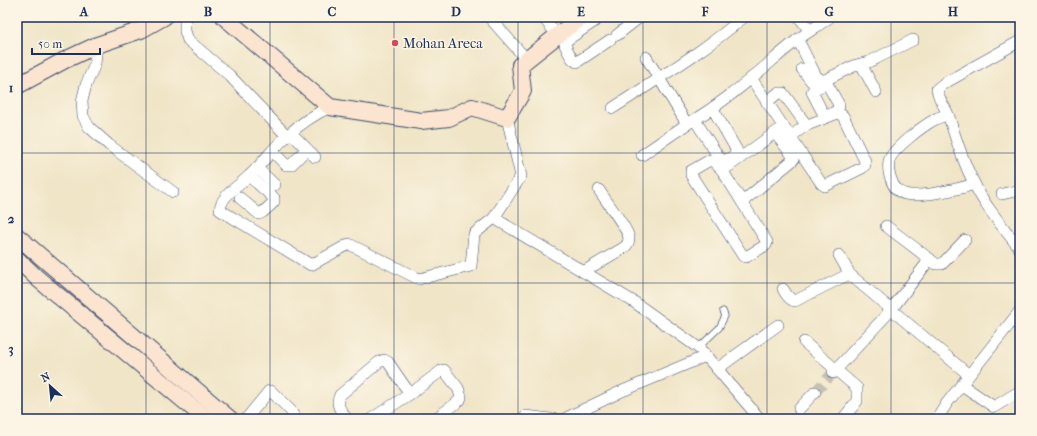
<svg xmlns="http://www.w3.org/2000/svg" width="1037" height="436" font-family="'IM FELL French Canon',serif">
<style>
.lines{fill:none;stroke-linecap:round;stroke-linejoin:round}
.street-tunnel{stroke:#c5c1b2;stroke-width:11;stroke-dasharray:11 5.5;stroke-linecap:butt}
.lane-casing{stroke:#3b4a6e;stroke-width:7}
.street-casing{stroke:#3b4a6e;stroke-width:12}
.secondary-casing{stroke:#3b4a6e;stroke-width:18}
.lane{stroke:#fff;stroke-width:5.5}
.street{stroke:#fff;stroke-width:11}
.secondary{stroke:#fce5d0;stroke-width:16}
.grid{fill:none;stroke:#1b2f5e;stroke-width:1;stroke-opacity:0.55}
.poi-dot{fill:#d1495b;stroke:#fcf5e5;stroke-width:1.5}
.labels{text-anchor:middle;dominant-baseline:central;stroke-width:3;stroke-linejoin:round;paint-order:stroke}
.poi-label{font-size:14px;fill:#1b2f5e;stroke:#fcf5e5;text-anchor:start}
.neatline{fill:none;stroke:#1b2f5e;stroke-width:1.5}
.grid-label{font-size:13px;text-anchor:middle;font-weight:bold;fill:#1b2f5e}
</style>
<rect width="100%" height="100%" fill="#fcf5e5"/>
<filter id="ink" filterUnits="userSpaceOnUse"><feTurbulence type="fractalNoise" baseFrequency=".025" numOctaves="2"/><feDisplacementMap in="SourceGraphic" scale="8" xChannelSelector="R" yChannelSelector="G"/><feConvolveMatrix kernelMatrix="1 2 1 2 8 2 1 2 1" color-interpolation-filters="sRGB"/></filter>
<filter id="wash" filterUnits="userSpaceOnUse"><feTurbulence type="fractalNoise" baseFrequency=".012" numOctaves="4" result="noise"/><feDisplacementMap in="SourceGraphic" scale="16" xChannelSelector="R" yChannelSelector="G"/><feGaussianBlur stdDeviation="0.9" result="paint"/><feColorMatrix in="noise" values="0 0 0 0 0 0 0 0 0 0 0 0 0 0 0 0 0 1.4 0 .05"/><feComposite in="paint" operator="in"/></filter>
<g filter="url(#wash)">
<rect width="100%" height="100%" fill="#f0e5c7"/>
</g>
<g filter="url(#ink)">
<g class="lines">
<polyline class="street-tunnel" points="815,392 833,373"/>
<defs>
<polyline id="lane" points="698,348 719,328 725,316 723,311"/>
<g id="street">
<polyline points="187,17 185,20 185,31 188,40 229,75 287,136"/>
<polyline points="489,17 527,60"/>
<polyline points="543,17 557,35"/>
<path d="M 594,17 L 595,21 L 567,40 L 565,45 C 568,51 571,60 577,62 L 610,40"/>
<polyline points="799,17 810,31"/>
<polyline points="617,35 640,17"/>
<polyline points="798,40 816,76 821,80 825,80 856,65 869,62 913,40"/>
<path d="M 1020,41 L 943,84 L 937,89 C 938,99 946,108 949,117 C 956,140 963,162 974,183 C 985,207 1004,228 1020,249"/>
<polyline points="97,45 95,64 86,85 82,101 83,116 89,127 109,145 173,192"/>
<path d="M 646,57 L 687,124 C 728,101 761,69 797,40 C 808,32 819,25 830,17"/>
<polyline points="861,64 876,92"/>
<polyline points="802,69 811,81 818,78"/>
<polyline points="751,78 821,183 825,186 862,168 865,165 865,161 843,116 838,113 805,126"/>
<polyline points="825,80 839,105 838,110 829,115 824,115 812,92 813,90 827,83"/>
<polyline points="767,102 778,93 783,93 805,123 805,126 790,137"/>
<path d="M 330,107 C 315,114 300,124 287,136 C 273,148 262,164 249,176 C 238,187 221,195 220,210 L 311,265 L 349,244 L 419,279 L 471,266 L 474,234 L 494,218"/>
<path d="M 613,108 C 657,79 704,51 744,17"/>
<path d="M 948,115 C 943,116 938,117 934,120 C 923,126 892,149 889,161 C 888,167 889,174 891,179 C 893,186 898,192 905,194 C 919,198 960,189 974,184"/>
<polyline points="507,118 521,176 494,218 634,302 700,349 760,419"/>
<path d="M 695,120 L 720,159 L 722,160 C 728,160 734,156 737,151 L 736,149 L 713,109"/>
<polyline points="291,133 315,157"/>
<polyline points="272,151 286,165 291,165 307,149"/>
<polyline points="642,155 687,124"/>
<polyline points="257,168 275,185"/>
<polyline points="722,170 767,242 766,245 746,257 743,256 691,175 691,171 710,160 713,161 722,170 725,169 783,127"/>
<polyline points="1002,194 1020,190"/>
<polyline points="240,198 259,214 263,212 274,202 274,198 249,176"/>
<polyline points="742,202 793,160 793,156 775,133"/>
<polyline points="886,226 936,264 942,264 965,240"/>
<path d="M 583,272 L 625,247 C 628,244 629,242 629,238 C 628,229 605,200 599,190"/>
<polyline points="848,273 969,375"/>
<path d="M 783,289 C 786,294 789,300 795,301 L 845,276 L 848,273 L 848,271 L 839,255"/>
<polyline points="804,342 857,388 857,401 843,419"/>
<polyline points="717,369 778,325"/>
<polyline points="833,373 891,310 930,259"/>
<polyline points="962,385 994,407 1020,391"/>
<polyline points="799,409 815,392"/>
<polyline points="246,419 269,391 271,391 291,411 295,419"/>
<path d="M 347,419 C 341,411 335,405 340,395 L 379,362 L 384,360 L 388,362 L 410,394"/>
<polyline points="371,419 410,394 441,371 444,370 458,388 461,397 460,400 454,405 435,419"/>
<polyline points="524,419 526,416 550,419"/>
<polyline points="557,419 564,419 620,392 706,356"/>
<polyline points="937,419 947,403 1020,311"/>
</g>
<g id="secondary">
<polyline points="224,17 330,107 421,121 449,118 472,107 507,118 523,91 520,65 568,27 583,17"/>
<polyline points="17,86 65,60 97,45 141,30 164,17"/>
<polyline points="17,236 230,419"/>
<polyline points="17,259 37,278 206,419"/>
</g>
</defs>
<use href="#lane" class="lane-casing"/>
<use href="#street" class="street-casing"/>
<use href="#secondary" class="secondary-casing"/>
<use href="#lane" class="lane"/>
<use href="#street" class="street"/>
<use href="#secondary" class="secondary"/>
</g>
</g>
<path class="grid" d="M 146,17 L 146,419M 270,17 L 270,419M 394,17 L 394,419M 518,17 L 518,419M 643,17 L 643,419M 767,17 L 767,419M 891,17 L 891,419M 17,153 L 1020,153M 17,283 L 1020,283"/>
<circle class="poi-dot" cx="395" cy="43" r="4"/>
<g class="labels">
<g class="poi-label">
<text x="403" y="43">Mohan Areca</text>
</g>
</g>
<rect width="1037" height="436" fill="none" stroke="#fcf5e5" stroke-width="44"/>
<g transform="translate(50 386) rotate(333)" stroke="#fcf5e5" stroke-width="3" paint-order="stroke">
<path d="M0-3L7 15L0 10L-7 15Z" fill="#1b2f5e"/>
<text y="-6" font-size="11" font-weight="bold" text-anchor="middle" fill="#1b2f5e">N</text>
</g>
<path d="M32 48v6h68v-6" fill="none" stroke="#1b2f5e" stroke-width="2"/>
<text x="38" y="48" font-size="12" fill="#1b2f5e" stroke="#fcf5e5" stroke-width="3" paint-order="stroke">50 m</text>
<rect x="22" y="22" width="993" height="392" class="neatline"/>
<g class="grid-label">
<text x="84" y="16">A</text>
<text x="208" y="16">B</text>
<text x="332" y="16">C</text>
<text x="456" y="16">D</text>
<text x="581" y="16">E</text>
<text x="705" y="16">F</text>
<text x="829" y="16">G</text>
<text x="953" y="16">H</text>
<text x="11" y="92">1</text>
<text x="11" y="223">2</text>
<text x="11" y="353">3</text>
</g>
</svg>
